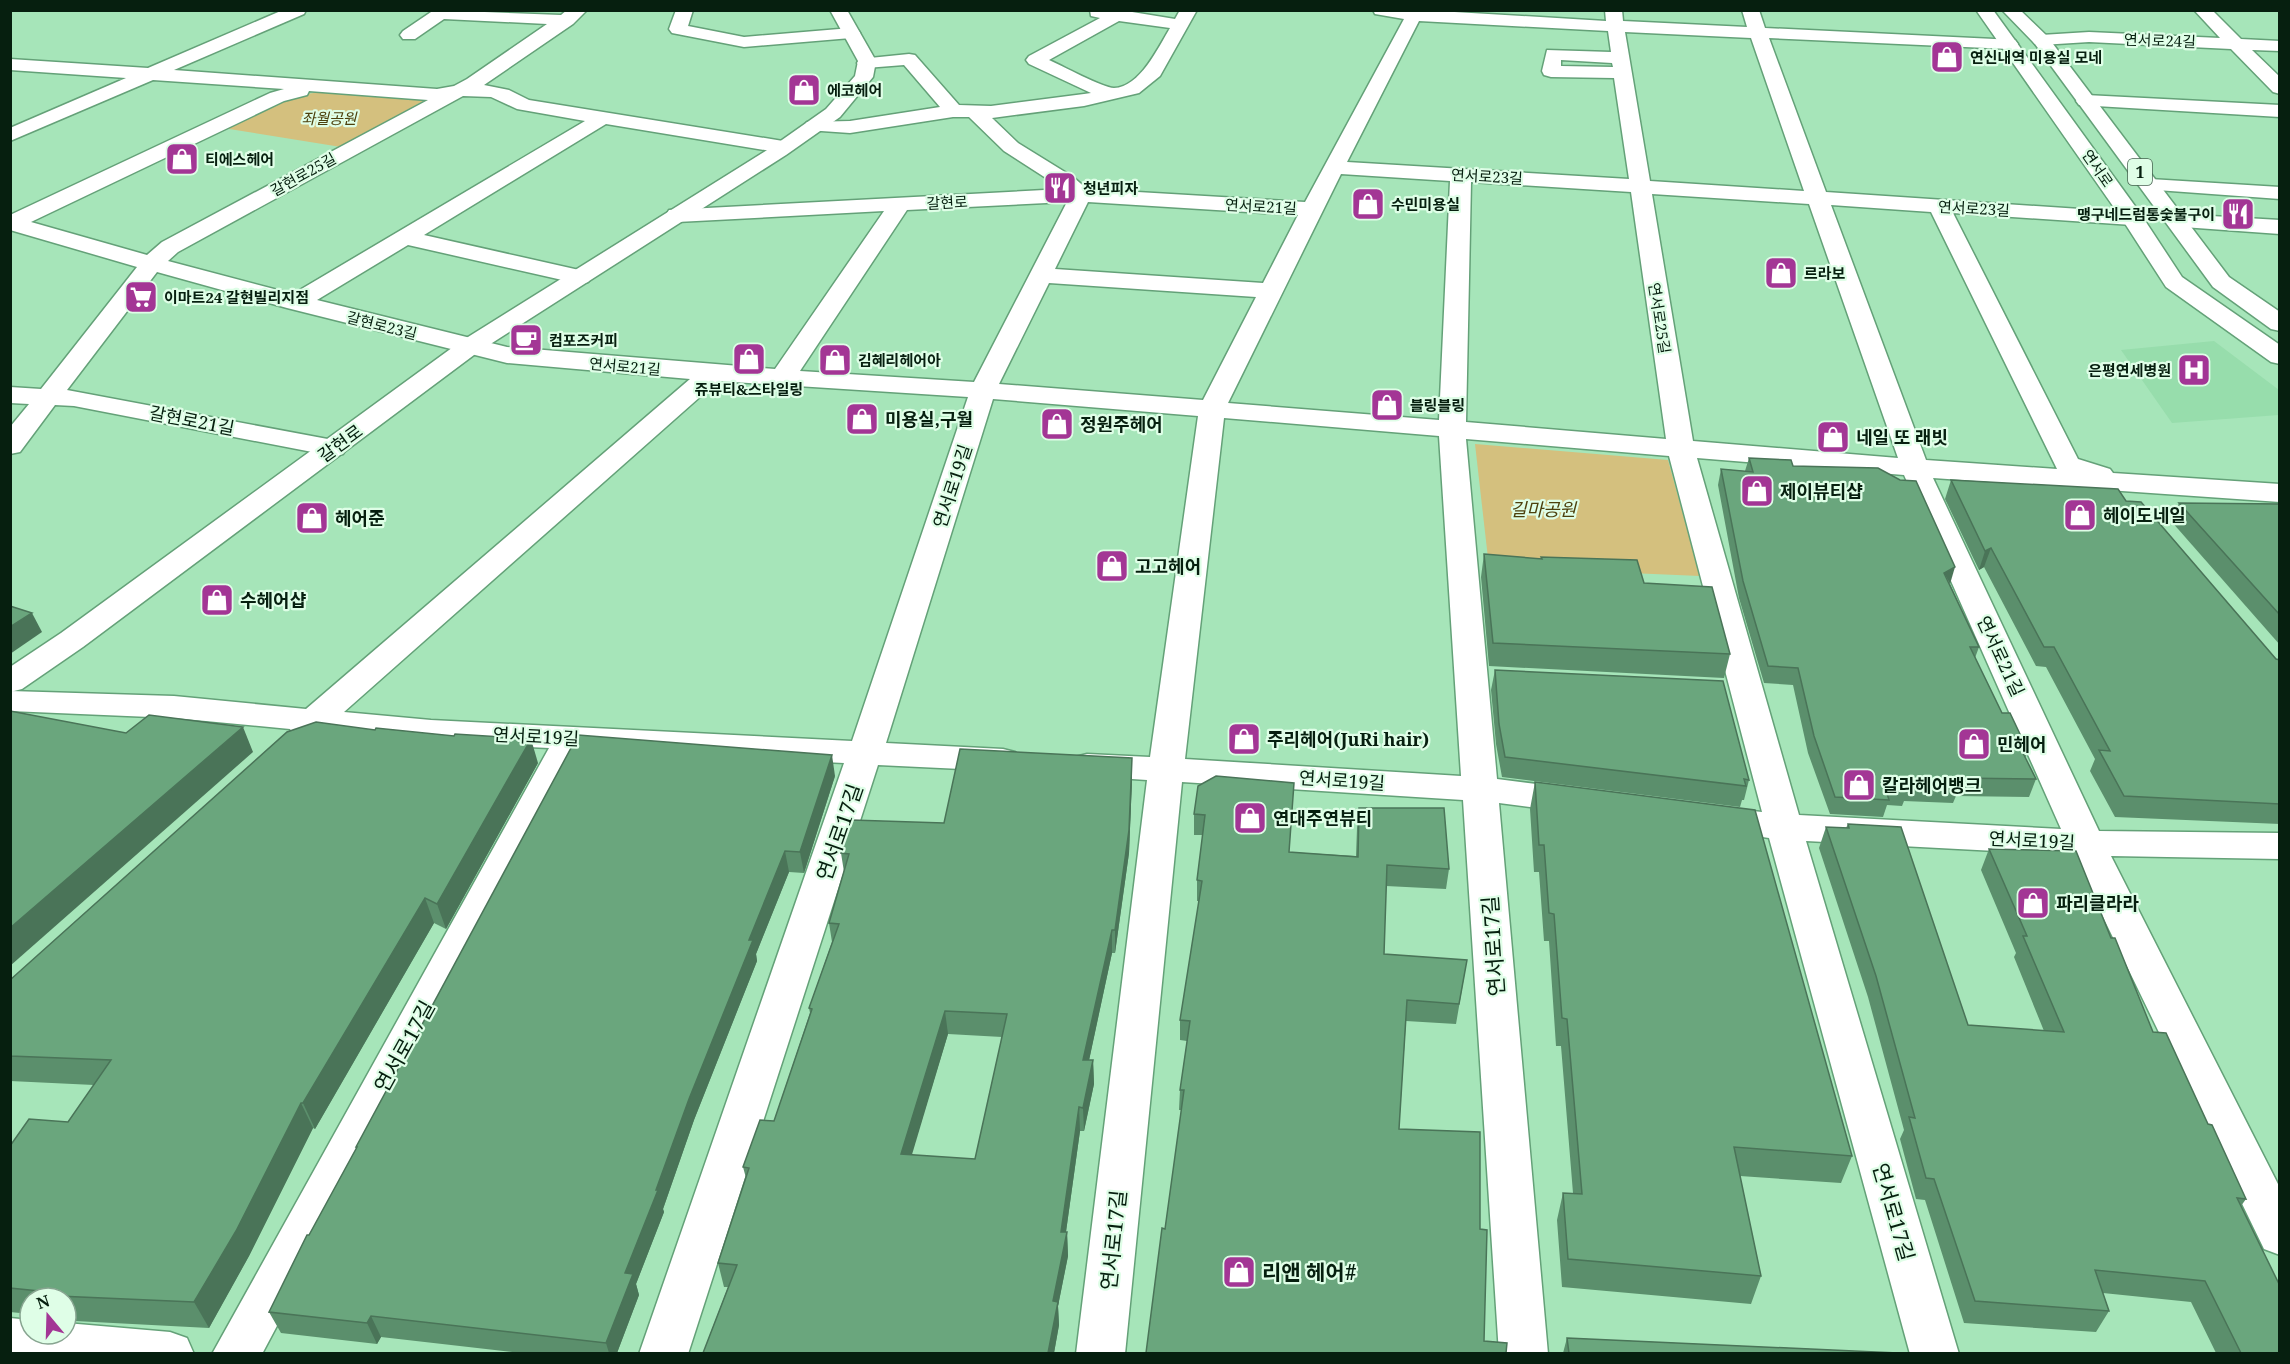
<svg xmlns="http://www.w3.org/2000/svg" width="2290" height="1364" font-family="'Noto Serif','Noto Sans KR',serif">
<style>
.built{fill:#97ddac}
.green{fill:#d4c07e}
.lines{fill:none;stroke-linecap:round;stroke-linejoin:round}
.minor-casing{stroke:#64a178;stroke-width:3}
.secondary-casing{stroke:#64a178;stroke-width:3}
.primary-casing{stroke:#64a178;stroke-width:3}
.minor{fill:#fff;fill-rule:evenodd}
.secondary{fill:#fff;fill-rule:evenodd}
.primary{fill:#fff;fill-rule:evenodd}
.wall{fill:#5b8f6c;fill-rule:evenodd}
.shaded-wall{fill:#4a7458}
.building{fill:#6aa67d;stroke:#4a7458;stroke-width:1.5;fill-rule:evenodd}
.labels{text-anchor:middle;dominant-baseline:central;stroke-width:4.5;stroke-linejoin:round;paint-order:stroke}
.far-street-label{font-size:15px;fill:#061f0f;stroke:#dffee7}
.far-poi-label{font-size:15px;font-weight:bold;fill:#061f0f;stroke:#dffee7;text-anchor:start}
.far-park-label{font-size:15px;font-style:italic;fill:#4d400c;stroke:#dffee7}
.shield{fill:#dffee7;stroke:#476250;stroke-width:1.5}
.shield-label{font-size:16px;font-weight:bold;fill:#061f0f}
.poi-label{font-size:18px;font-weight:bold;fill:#061f0f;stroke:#dffee7;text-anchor:start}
.street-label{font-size:18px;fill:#061f0f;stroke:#dffee7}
.park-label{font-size:18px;font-style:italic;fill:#4d400c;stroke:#dffee7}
.near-street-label{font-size:21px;fill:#061f0f;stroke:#dffee7}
.near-poi-label{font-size:21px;font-weight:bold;fill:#061f0f;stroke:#dffee7;text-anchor:start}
</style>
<rect width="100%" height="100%" fill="#a6e5b9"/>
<polygon class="built" points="2214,341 2279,390 2279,415 2172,423 2121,350"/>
<g class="green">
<polygon points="319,92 427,99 341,147 223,128 284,98"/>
<polygon points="1475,444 1668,460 1700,576 1489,567"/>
</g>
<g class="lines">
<defs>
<g id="minor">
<path d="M 283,10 L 306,10 L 304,14 L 174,70 L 437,89 L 454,86 L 467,79 L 547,24 L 444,19 L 415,39 L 403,39 L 400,35 L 403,31 L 434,10 L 561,15 L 567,10 L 587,10 L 573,24 L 484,85 L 509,90 L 529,100 L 783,141 L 790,143 L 793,147 L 790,151 L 783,153 L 606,124 L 424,235 L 588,272 L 592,277 L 588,282 L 580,284 L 408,245 L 317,300 L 507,347 L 775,369 L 884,211 L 677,222 L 669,220 L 666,215 L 669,210 L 1063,189 L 1004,151 L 969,117 L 953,117 L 850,133 L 807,130 L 804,126 L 807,122 L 850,121 L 940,107 L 904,65 L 866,68 L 860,67 L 857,63 L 860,59 L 909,54 L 915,55 L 959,105 L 991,106 L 1084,94 L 1091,93 L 1029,64 L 1026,60 L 1029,56 L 1100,18 L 1091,16 L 1090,10 L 1120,10 L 1175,19 L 1180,10 L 1197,10 L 1160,76 L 1139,93 L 1084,106 L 992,118 L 1018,143 L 1073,177 L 1087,189 L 1305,202 L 1404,19 L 1375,14 L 1373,10 L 1421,10 L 1606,21 L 1605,10 L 1622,10 L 1623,21 L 1747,27 L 1742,10 L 1759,10 L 1765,28 L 2015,40 L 2018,44 L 2015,48 L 2009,49 L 1769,38 L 1826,192 L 2140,213 L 2143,218 L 2140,223 L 2132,225 L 1953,213 L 2078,459 L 2110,469 L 2113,473 L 2280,484 L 2280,502 L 1933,478 L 2099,831 L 2280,833 L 2280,859 L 2111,856 L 2280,1188 L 2280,1255 L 2264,1249 L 2073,855 L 1806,841 L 1959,1354 L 1910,1354 L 1769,838 L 1702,828 L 1697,819 L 1702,810 L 1715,807 L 1762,812 L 1669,456 L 1466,439 L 1497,779 L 1577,789 L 1590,793 L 1595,801 L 1590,809 L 1577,813 L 1499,803 L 1548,1354 L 1499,1354 L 1463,800 L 1182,782 L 1125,1354 L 1076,1354 L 1147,780 L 1087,776 L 1075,773 L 1070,765 L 1075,757 L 1087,754 L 1150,757 L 1198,416 L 993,399 L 886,743 L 1003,749 L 1015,752 L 1020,760 L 1015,768 L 1003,771 L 878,765 L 688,1354 L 639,1354 L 844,763 L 583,750 L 262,1354 L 212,1354 L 549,748 L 431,742 L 322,732 L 306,738 L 294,735 L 290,729 L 174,718 L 10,711 L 10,691 L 174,696 L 306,709 L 690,379 L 507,363 L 287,308 L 157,272 L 67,390 L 333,440 L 343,442 L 347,448 L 343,454 L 333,456 L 74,406 L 55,405 L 20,452 L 10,454 L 10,427 L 29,404 L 10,403 L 10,387 L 41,389 L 137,267 L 10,230 L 10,215 L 270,93 L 284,89 L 153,80 L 10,141 L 10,128 L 126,78 L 10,70 L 10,59 L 148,68 ZM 1119,21 L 1170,28 C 1158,48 1140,87 1114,88 C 1103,88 1061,65 1049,60 ZM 1419,21 L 1608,31 L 1611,52 L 1547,50 L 1542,71 L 1544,75 L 1551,77 L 1614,78 L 1629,179 L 1347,162 ZM 1625,32 L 1751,38 L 1804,191 L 1650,181 ZM 1561,60 L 1612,63 L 1613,67 L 1561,66 ZM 309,91 L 428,100 L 162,242 L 147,255 L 31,222 L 284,101 L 307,95 ZM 463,96 L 491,97 L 517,109 L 585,121 L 293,294 L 168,261 L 178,252 ZM 1341,174 L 1450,181 L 1439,420 L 1228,403 ZM 1471,182 L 1631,192 L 1666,439 L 1466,422 ZM 1652,194 L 1809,204 L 1898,458 L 1693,441 ZM 1067,202 L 974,382 L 800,371 L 907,210 ZM 1088,202 L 1298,215 L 1263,283 L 1055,269 ZM 1831,205 L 1931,212 L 2057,469 L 1926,460 ZM 1049,283 L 1256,297 L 1203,400 L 999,384 ZM 718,381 L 968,397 L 852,741 L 431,720 L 344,712 ZM 1224,418 L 1439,436 L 1461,776 L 1185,759 ZM 1697,458 L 1904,475 L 2061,829 L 1799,815 Z"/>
<polygon points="676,10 693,10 688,26 744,37 851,28 857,29 860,33 857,37 851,38 744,47 672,33 669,29"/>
<polygon points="2194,10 2212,10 2241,39 2280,41 2280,51 2252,50 2280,77 2280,94 2273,92 2231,49 2089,42 2041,45 2035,44 2032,40 2035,36 2041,35 2089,32 2220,38"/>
<polygon points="2086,95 2280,105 2280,117 2079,105 2076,101 2079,97"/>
<polygon points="2150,179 2280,187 2280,199 2143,189 2139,185 2143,181"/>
<polygon points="2177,214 2280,220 2280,234 2169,226 2166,221 2169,216"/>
<polygon points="10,1318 30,1320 30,1334 66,1334 66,1323 170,1332 187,1338 194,1354 10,1354"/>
</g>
<polygon id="secondary" points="830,10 847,10 876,61 873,77 840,117 786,155 478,352 83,647 22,689 10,692 10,667 61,633 460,342 772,147 826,109 855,76 858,61"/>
<g id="primary">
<polygon points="1976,10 1993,10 2140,213 2182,277 2280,345 2280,364 2271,362 2166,287 2122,219"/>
<polygon points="2002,10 2020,10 2047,36 2229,277 2280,312 2280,331 2271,329 2213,287 2035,44"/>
</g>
</defs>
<use href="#minor" class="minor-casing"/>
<use href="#secondary" class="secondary-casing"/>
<use href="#primary" class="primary-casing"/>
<use href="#minor" class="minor"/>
<use href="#secondary" class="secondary"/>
<use href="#primary" class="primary"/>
</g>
<g class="wall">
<polygon points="1749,458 1793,466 1950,584 1979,647 1975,658 2002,713 2028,751 2025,758 2036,779 2029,797 1956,796 1953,803 1904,801 1902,806 1887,805 1883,817 1830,814 1808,753 1793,685 1764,683 1739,598 1718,485 1721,469 1745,471"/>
<polygon points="1951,480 2126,501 2276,659 2280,660 2280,824 2115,817 2090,771 2095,759 2046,667 2036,666 1984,567 1979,570 1945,499"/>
<polygon points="2179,503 2280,504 2280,645 2171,521"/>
<polygon points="1484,554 1541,559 1541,557 1644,583 1730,654 1724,678 1489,666 1481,577"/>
<polygon points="1495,670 1749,780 1744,800 1742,800 1740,807 1502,777 1496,744 1491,690"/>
<path d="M 1132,758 L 1132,780 L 1129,853 L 1115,953 L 1112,953 L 1089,1060 L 1093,1060 L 1094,1084 L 1084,1131 L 1080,1131 L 1066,1232 L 1067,1232 L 1068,1256 L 1058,1306 L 1059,1325 L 1054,1353 L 703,1353 L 728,1287 L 724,1287 L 718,1263 L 746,1178 L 743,1167 L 774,1121 L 810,1013 L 809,1008 L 832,942 L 829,923 L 844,872 L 841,853 L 944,823 ZM 948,1034 L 1002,1037 L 975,1159 L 911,1155 Z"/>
<polygon points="538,763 446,929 434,923 315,1129 313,1128 249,1256 209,1328 75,1321 73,1318 66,1317 66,1298 30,1298 30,1314 10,1312 10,1146 68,1122 94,1085 10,1081 10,980"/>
<polygon points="835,776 804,873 789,872 756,954 757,961 694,1120 663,1209 664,1212 636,1284 639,1295 617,1353 521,1353 381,1337 377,1344 281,1333 269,1312 356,1149 356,1147"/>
<polygon points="1535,782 1852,1156 1841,1183 1740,1176 1761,1276 1751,1304 1562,1287 1557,1220 1563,1193 1573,1193 1561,1046 1556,1046 1549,941 1544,941 1539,872 1534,872 1530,809"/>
<polygon points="1198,786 1289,852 1356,856 1357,828 1359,808 1449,869 1446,889 1386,886 1384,954 1467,960 1456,1024 1406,1021 1399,1129 1480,1229 1484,1341 1506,1353 1165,1229 1182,1110 1179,1110 1180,1090 1187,1041 1180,1040 1180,1020 1199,901 1197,901 1197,880 1203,835 1194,835 1194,814"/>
<polygon points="1848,824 1968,1025 2044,1031 2014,957 2016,953 1981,870 1989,849 2111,938 2153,1032 2208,1124 2246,1199 2241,1206 2280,1353 2216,1353 2191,1302 2103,1293 2109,1311 2096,1332 1964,1323 1925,1200 1916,1199 1900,1139 1904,1130 1868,997 1819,848 1826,827 1846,828"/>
<polygon points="1567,1338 1898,1353 1563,1353"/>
</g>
<g class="shaded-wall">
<polygon points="1991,548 1984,567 1979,570 1985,551"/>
<polygon points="1955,567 1950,584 1944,573"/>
<polygon points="32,613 42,632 10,654 10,627"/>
<polygon points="243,727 253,752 10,966 10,928"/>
<polygon points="531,739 538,763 446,929 437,904"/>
<polygon points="832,755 835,776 804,873 800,852"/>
<polygon points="1132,758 1132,780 1129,853 1115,953 1115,930"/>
<polygon points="785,851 789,872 756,954 757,961 694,1120 663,1209 664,1212 636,1284 639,1295 617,1353 609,1353 606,1343 625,1273 689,1099 749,940"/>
<polygon points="425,898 434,923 315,1129 303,1103"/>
<polygon points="1112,930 1112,953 1084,1084 1083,1060"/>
<polygon points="945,1011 948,1034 905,1178 901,1154"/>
<polygon points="1093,1060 1094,1084 1084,1131 1083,1108"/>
<polygon points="301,1103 313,1128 249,1256 209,1328 194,1302"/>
<polygon points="1079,1107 1080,1131 1063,1253 1067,1232 1068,1256 1058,1306 1059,1325 1054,1353 1048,1353 1053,1301 1061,1232"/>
<polygon points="371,1316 381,1337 377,1344 367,1323"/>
</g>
<g class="building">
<polygon points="1749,458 1791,460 1793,466 1878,468 1900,480 1916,481 1955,567 1944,573 1979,647 1970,647 2002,713 2010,713 2028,751 2022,751 2036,779 1957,778 1960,785 1907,783 1908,788 1885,787 1889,800 1835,797 1814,736 1798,668 1768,666 1743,581 1721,469 1753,472"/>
<polygon points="1951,480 2118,489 2126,501 2141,502 2276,659 2280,660 2280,804 2124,796 2099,750 2110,751 2054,647 2044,647 1991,548 1985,551"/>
<polygon points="2179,503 2280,504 2280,615"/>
<polygon points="1484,554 1542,559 1541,557 1637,560 1644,583 1712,587 1730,654 1493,643"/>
<polygon points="10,606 32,613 10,627"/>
<polygon points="1495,670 1723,681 1749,780 1744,779 1746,786 1505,757 1499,724"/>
<polygon points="10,711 126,733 149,715 243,727 10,928"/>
<polygon points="316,722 375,730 376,728 454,736 455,734 531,739 437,904 425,898 303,1103 301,1103 236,1231 194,1302 58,1296 60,1293 10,1288 10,1146 29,1119 68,1122 111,1060 10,1056 10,980 287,732"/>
<polygon points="578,735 832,755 800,852 785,851 749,940 753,940 689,1099 656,1190 658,1190 625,1273 633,1274 606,1343 371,1316 367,1323 269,1312 307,1235 309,1235 357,1147 356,1147"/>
<path d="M 960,749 L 1132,758 L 1129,830 L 1115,930 L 1112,930 L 1083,1060 L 1093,1060 L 1083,1108 L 1079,1107 L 1061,1232 L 1067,1232 L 1053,1301 L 1058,1302 L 1048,1353 L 703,1353 L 737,1265 L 718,1263 L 749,1168 L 743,1167 L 760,1120 L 774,1121 L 812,1009 L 809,1008 L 839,924 L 829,923 L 849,854 L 841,853 L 852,820 L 944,823 ZM 945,1011 L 1007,1014 L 975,1159 L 901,1154 Z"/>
<polygon points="1216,776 1294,783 1289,852 1358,857 1359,808 1444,808 1449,869 1387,865 1384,954 1467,960 1459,1004 1407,1000 1399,1129 1480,1132 1480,1229 1487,1230 1484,1341 1507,1343 1506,1353 1146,1353 1162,1228 1165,1229 1184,1090 1180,1090 1190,1021 1180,1020 1202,881 1197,880 1205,815 1194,814 1198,786"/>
<polygon points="1535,782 1755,810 1852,1156 1734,1147 1761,1276 1568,1259 1563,1193 1582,1194 1567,1019 1562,1018 1554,914 1549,913 1544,845 1539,845"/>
<polygon points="1848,824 1901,827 1968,1025 2064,1032 2023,936 2027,936 1989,849 2076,851 2111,938 2115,938 2153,1032 2166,1033 2208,1124 2212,1125 2246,1199 2237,1198 2280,1286 2280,1353 2241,1353 2205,1281 2095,1270 2109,1311 1975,1301 1934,1179 1926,1178 1909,1117 1915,1118 1876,976 1826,827 1849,828"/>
<polygon points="1567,1338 1898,1353 1569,1353"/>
</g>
<defs>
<symbol id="shop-square" viewBox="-11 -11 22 22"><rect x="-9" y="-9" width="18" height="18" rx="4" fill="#a33695" stroke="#dffee7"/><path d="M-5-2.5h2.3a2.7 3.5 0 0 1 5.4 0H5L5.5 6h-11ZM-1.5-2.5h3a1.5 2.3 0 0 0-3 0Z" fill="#fff"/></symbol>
<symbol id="restaurant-square" viewBox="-11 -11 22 22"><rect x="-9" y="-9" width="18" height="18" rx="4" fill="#a33695" stroke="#dffee7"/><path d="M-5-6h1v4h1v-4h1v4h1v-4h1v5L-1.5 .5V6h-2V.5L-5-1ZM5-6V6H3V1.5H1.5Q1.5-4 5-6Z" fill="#fff"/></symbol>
<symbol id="supermarket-square" viewBox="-11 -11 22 22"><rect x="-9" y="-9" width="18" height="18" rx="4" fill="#a33695" stroke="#dffee7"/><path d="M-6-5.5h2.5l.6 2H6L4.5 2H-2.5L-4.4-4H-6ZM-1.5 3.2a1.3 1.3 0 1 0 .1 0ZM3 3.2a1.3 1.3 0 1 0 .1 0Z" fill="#fff"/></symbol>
<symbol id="cafe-square" viewBox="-11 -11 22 22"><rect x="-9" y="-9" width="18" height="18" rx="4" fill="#a33695" stroke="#dffee7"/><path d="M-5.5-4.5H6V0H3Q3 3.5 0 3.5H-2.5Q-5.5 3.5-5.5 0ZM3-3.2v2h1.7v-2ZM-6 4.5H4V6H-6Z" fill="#fff"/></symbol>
<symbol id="hospital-square" viewBox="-11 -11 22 22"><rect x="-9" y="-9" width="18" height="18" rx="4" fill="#a33695" stroke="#dffee7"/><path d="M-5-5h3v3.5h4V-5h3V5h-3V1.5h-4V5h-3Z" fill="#fff"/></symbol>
</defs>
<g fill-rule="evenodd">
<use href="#shop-square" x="1928" y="38" width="38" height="38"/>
<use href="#shop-square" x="785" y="71" width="38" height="38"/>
<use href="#shop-square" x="163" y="140" width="38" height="38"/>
<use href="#restaurant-square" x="1041" y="169" width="38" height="38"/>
<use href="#shop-square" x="1349" y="185" width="38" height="38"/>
<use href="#restaurant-square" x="2219" y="195" width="38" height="38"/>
<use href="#shop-square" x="1762" y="254" width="38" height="38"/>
<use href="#supermarket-square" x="122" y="278" width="38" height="38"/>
<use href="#cafe-square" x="507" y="321" width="38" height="38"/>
<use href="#shop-square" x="730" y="340" width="38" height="38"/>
<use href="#shop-square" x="816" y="341" width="38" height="38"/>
<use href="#hospital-square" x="2175" y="351" width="38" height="38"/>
<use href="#shop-square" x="1368" y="386" width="38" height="38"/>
<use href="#shop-square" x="843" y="400" width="38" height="38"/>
<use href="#shop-square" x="1038" y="405" width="38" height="38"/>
<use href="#shop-square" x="1814" y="418" width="38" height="38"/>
<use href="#shop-square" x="1738" y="472" width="38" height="38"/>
<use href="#shop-square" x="2061" y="496" width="38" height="38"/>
<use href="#shop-square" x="293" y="499" width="38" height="38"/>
<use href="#shop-square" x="1093" y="547" width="38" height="38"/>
<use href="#shop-square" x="198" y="581" width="38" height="38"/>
<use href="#shop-square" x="1225" y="720" width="38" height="38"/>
<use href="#shop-square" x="1955" y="725" width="38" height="38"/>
<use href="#shop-square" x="1840" y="766" width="38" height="38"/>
<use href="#shop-square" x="1231" y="799" width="38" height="38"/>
<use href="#shop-square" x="2014" y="884" width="38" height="38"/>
<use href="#shop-square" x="1220" y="1253" width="38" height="38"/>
</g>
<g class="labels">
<g class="far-street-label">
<text transform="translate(2160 40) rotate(2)">연서로24길</text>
<text transform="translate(2098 168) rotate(55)">연서로</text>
<text transform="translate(303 174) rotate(-29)">갈현로25길</text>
<text transform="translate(1487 176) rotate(3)">연서로23길</text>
<text transform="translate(947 202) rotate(-3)">갈현로</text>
<text transform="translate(1261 206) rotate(3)">연서로21길</text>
<text transform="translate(1974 208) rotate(3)">연서로23길</text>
<text transform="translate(1660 318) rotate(81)">연서로25길</text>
<text transform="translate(382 325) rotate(14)">갈현로23길</text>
<text transform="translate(625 366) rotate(5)">연서로21길</text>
</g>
<g class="far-poi-label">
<text x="1970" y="57">연신내역 미용실 모네</text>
<text x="827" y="90">에코헤어</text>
<text x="205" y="159">티에스헤어</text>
<text x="1083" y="188">청년피자</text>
<text x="1391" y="204">수민미용실</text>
<text x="2215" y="214" text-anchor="end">맹구네드럼통숯불구이</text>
<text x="1804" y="273">르라보</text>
<text x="164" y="297">이마트24 갈현빌리지점</text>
<text x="549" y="340">컴포즈커피</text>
<text x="858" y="360">김혜리헤어아</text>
<text x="2171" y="370" text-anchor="end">은평연세병원</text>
<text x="749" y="389" text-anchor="middle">쥬뷰티&amp;스타일링</text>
<text x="1410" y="405">블링블링</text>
</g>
<g class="far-park-label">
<text x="329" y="118">좌월공원</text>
</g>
<rect class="shield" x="2128" y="159" width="24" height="26" rx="4.5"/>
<g class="shield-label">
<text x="2140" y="172">1</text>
</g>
<g class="poi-label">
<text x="885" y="419">미용실,구월</text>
<text x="1080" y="424">정원주헤어</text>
<text x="1856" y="437">네일 또 래빗</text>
<text x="1780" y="491">제이뷰티샵</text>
<text x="2103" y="515">헤이도네일</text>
<text x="335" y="518">헤어준</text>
<text x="1135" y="566">고고헤어</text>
<text x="240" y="600">수헤어샵</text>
<text x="1267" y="739">주리헤어(JuRi hair)</text>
<text x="1997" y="744">민헤어</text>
<text x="1882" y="785">칼라헤어뱅크</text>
<text x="1273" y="818">연대주연뷰티</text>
<text x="2056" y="903">파리클라라</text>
</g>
<g class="street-label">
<text transform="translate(192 420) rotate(11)">갈현로21길</text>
<text transform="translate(340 443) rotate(-36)">갈현로</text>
<text transform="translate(952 486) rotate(-72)">연서로19길</text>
<text transform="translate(2001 656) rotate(65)">연서로21길</text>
<text transform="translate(536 736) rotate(3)">연서로19길</text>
<text transform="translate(1342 780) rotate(4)">연서로19길</text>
<text transform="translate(2032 840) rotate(3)">연서로19길</text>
</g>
<g class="park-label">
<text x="1543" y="509">길마공원</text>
</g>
<g class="near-street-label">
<text transform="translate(839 832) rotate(-71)">연서로17길</text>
<text transform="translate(1493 946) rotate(-94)">연서로17길</text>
<text transform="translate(404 1046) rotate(-61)">연서로17길</text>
<text transform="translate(1894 1212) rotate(74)">연서로17길</text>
<text transform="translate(1113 1240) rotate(-84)">연서로17길</text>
</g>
<g class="near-poi-label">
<text x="1262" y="1272">리앤 헤어#</text>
</g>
</g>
<rect width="2290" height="1364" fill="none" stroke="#061f0f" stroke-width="24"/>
<g transform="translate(48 1316) rotate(341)"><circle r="28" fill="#dffee7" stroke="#88a591" stroke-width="1.5"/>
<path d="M0-4.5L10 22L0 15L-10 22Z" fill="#a33695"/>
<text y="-9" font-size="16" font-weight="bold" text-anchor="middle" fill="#061f0f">N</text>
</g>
</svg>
